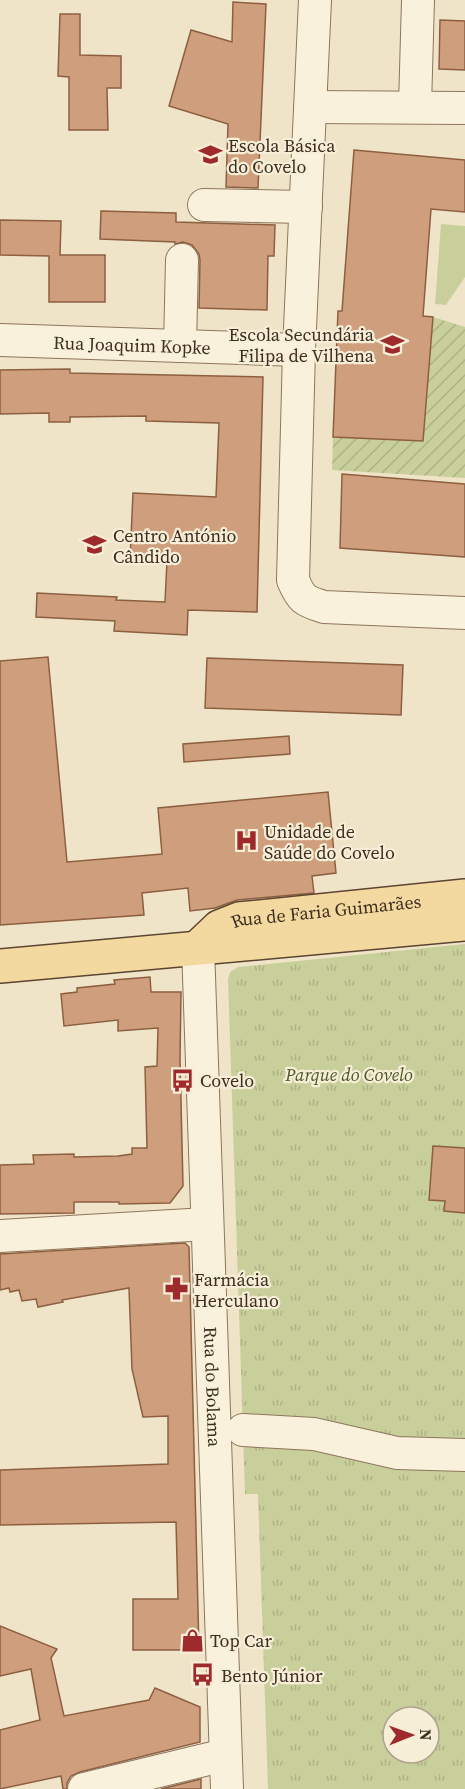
<svg xmlns="http://www.w3.org/2000/svg" width="465" height="1789" font-family="'Source Serif 4',serif">
<style>
.grass{fill:#c9cf9b}
.park{fill:url(#park-tufts);fill-rule:evenodd}
.garden{fill:url(#garden-furrows)}
.building{fill:#cf9f7d;stroke:#8d5f41;stroke-width:1.5}
.lines{fill:none;stroke-linecap:round;stroke-linejoin:round}
.minor-casing{stroke:#8d765c;stroke-width:34}
.major-casing{stroke:#5b4430;stroke-width:36}
.minor{stroke:#faf1dc;stroke-width:32}
.major{stroke:#f3d9a0;stroke-width:33}
.labels{text-anchor:middle;dominant-baseline:central;stroke-width:4.5;stroke-linejoin:round;paint-order:stroke}
.poi-label{font-size:18px;fill:#3d2e20;stroke:#f7eed8;text-anchor:start}
.street-label{font-size:18px;fill:#3d2e20;stroke:#f7eed8}
.park-label{font-size:18px;font-style:italic;fill:#4d5a26;stroke:#f7eed8}
</style>
<defs>
<pattern id="park-tufts" width="24" height="20" patternUnits="userSpaceOnUse" patternTransform="scale(1.5)"><rect width="24" height="20" fill="#c9cf9b"/><path d="M3 7l-1-3M5 7V3M7 7l1-3M15 17l-1-3M17 17v-4M19 17l1-3" fill="none" stroke="#aeb285"/></pattern>
<pattern id="garden-furrows" width="10" height="10" patternUnits="userSpaceOnUse" patternTransform="scale(1.5)"><rect width="10" height="10" fill="#c9cf9b"/><path d="M-1 1l2-2M0 10L10 0M9 11l2-2" fill="none" stroke="#aeb285"/></pattern>
</defs>
<rect width="100%" height="100%" fill="#f0e4c8"/>
<polygon class="grass" points="441,224 465,226 465,277 446,305 435,304"/>
<path class="park" d="M 465,944 L 465,1789 L 268,1789 L 258,1494 L 245,1494 L 228,979 L 230,972 L 238,967 ZM 393,1717 L 429,1717 L 429,1753 L 393,1753 Z"/>
<polygon class="garden" points="433,317 465,327 465,478 332,470 333,437 423,440"/>
<g class="building">
<polygon points="233,2 266,4 258,188 226,187 228,124 169,106 191,30 232,42"/>
<polygon points="60,14 80,14 80,55 121,56 121,88 107,88 108,130 69,130 69,77 58,76"/>
<polygon points="440,20 465,21 465,70 439,69"/>
<polygon points="354,150 465,160 465,212 431,209 423,316 433,317 423,441 333,437 338,311 342,311"/>
<polygon points="101,211 176,213 176,222 275,225 274,256 268,256 267,310 199,308 200,260 199,254 192,245 183,242 175,244 175,242 100,239"/>
<polygon points="0,220 61,221 60,255 105,255 105,302 49,302 49,256 0,255"/>
<polygon points="70,369 70,373 263,377 257,612 188,610 187,635 114,631 115,621 36,617 37,593 117,597 116,600 165,602 167,561 130,559 133,493 216,497 219,423 146,421 146,416 70,417 70,422 49,422 49,413 0,414 0,370"/>
<polygon points="342,474 465,484 465,557 340,548"/>
<polygon points="48,657 67,862 162,854 158,808 328,792 336,873 312,876 314,893 237,900 215,908 190,911 188,888 142,893 144,915 0,925 0,661"/>
<polygon points="207,658 403,665 401,715 205,708"/>
<polygon points="289,736 290,754 184,762 183,744"/>
<polygon points="150,977 151,992 181,992 180,1059 183,1186 170,1203 119,1204 119,1202 74,1202 74,1213 0,1214 0,1165 34,1164 33,1155 74,1154 74,1157 118,1156 132,1154 132,1148 147,1148 145,1067 157,1066 158,1028 118,1031 118,1020 64,1026 61,994 77,992 77,988 115,984 114,980"/>
<polygon points="433,1146 465,1148 465,1213 444,1211 445,1201 429,1200"/>
<polygon points="185,1243 189,1247 199,1650 133,1650 133,1599 178,1599 176,1522 0,1525 0,1470 168,1464 168,1416 143,1417 132,1369 129,1288 62,1300 63,1302 38,1307 36,1299 22,1301 19,1290 10,1292 9,1288 0,1290 0,1254"/>
<polygon points="0,1626 57,1649 51,1658 64,1716 149,1700 155,1688 200,1707 200,1742 80,1772 71,1776 67,1783 67,1789 63,1789 61,1776 0,1789 0,1730 40,1720 31,1669 0,1676"/>
<polygon points="201,1779 201,1789 161,1789"/>
</g>
<g class="lines">
<defs>
<g id="minor">
<path d="M 315,0 L 299,350 L 293,580 C 301,599 304,601 324,607 L 465,613"/>
<polyline points="415,106 418,0"/>
<polyline points="311,107 465,108"/>
<polyline points="204,205 306,207"/>
<path id="s1" d="M 0,340 L 299,350"/>
<polyline points="180,346 182,260"/>
<path id="s2" d="M 198,947 L 227,1789"/>
<polyline points="0,1236 207,1224"/>
<polyline points="243,1430 314,1434 397,1453 465,1455"/>
<polyline points="84,1789 225,1755"/>
</g>
<g id="major">
<path id="s3" d="M 198,947 L 219,927 L 239,919 L 465,896"/>
<polyline points="0,966 465,924"/>
</g>
</defs>
<use href="#minor" class="minor-casing"/>
<use href="#major" class="major-casing"/>
<use href="#minor" class="minor"/>
<use href="#major" class="major"/>
</g>
<defs>
<symbol id="school-bare" viewBox="-9 -9 18 18"><path d="M0-5L7-2L0 1L-7-2ZM-4 1L0 2.5L4 1V4Q0 6-4 4Z" fill="#9e2a2b" stroke="#f7eed8" stroke-width="2.5" paint-order="stroke"/></symbol>
<symbol id="hospital-bare" viewBox="-9 -9 18 18"><path d="M-5-5h3v3.5h4V-5h3V5h-3V1.5h-4V5h-3Z" fill="#9e2a2b" stroke="#f7eed8" stroke-width="2.5" paint-order="stroke"/></symbol>
<symbol id="bus-bare" viewBox="-9 -9 18 18"><path d="M-5-6H5V4H4V6H2V4H-2V6H-4V4H-5ZM-3.5-4V0h7V-4ZM-3.5 1.2v1.5H-2V1.2ZM2 1.2v1.5H3.5V1.2Z" fill="#9e2a2b" stroke="#f7eed8" stroke-width="2.5" paint-order="stroke"/></symbol>
<symbol id="pharmacy-bare" viewBox="-9 -9 18 18"><path d="M-2-6h4v4h4v4h-4v4h-4v-4h-4v-4h4Z" fill="#9e2a2b" stroke="#f7eed8" stroke-width="2.5" paint-order="stroke"/></symbol>
<symbol id="shop-bare" viewBox="-9 -9 18 18"><path d="M-5-2.5h2.3a2.7 3.5 0 0 1 5.4 0H5L5.5 6h-11ZM-1.5-2.5h3a1.5 2.3 0 0 0-3 0Z" fill="#9e2a2b" stroke="#f7eed8" stroke-width="2.5" paint-order="stroke"/></symbol>
</defs>
<g fill-rule="evenodd">
<use href="#school-bare" x="194" y="138" width="33" height="33"/>
<use href="#school-bare" x="376" y="328" width="33" height="33"/>
<use href="#school-bare" x="78" y="528" width="33" height="33"/>
<use href="#hospital-bare" x="230" y="824" width="33" height="33"/>
<use href="#bus-bare" x="166" y="1064" width="33" height="33"/>
<use href="#pharmacy-bare" x="160" y="1272" width="33" height="33"/>
<use href="#shop-bare" x="176" y="1624" width="33" height="33"/>
<use href="#bus-bare" x="186" y="1658" width="33" height="33"/>
</g>
<g class="labels">
<g class="poi-label">
<text x="228" y="145">Escola Básica<tspan x="228" dy="21">do Covelo</tspan></text>
<text x="374" y="334" text-anchor="end">Escola Secundária<tspan x="374" dy="21">Filipa de Vilhena</tspan></text>
<text x="113" y="535">Centro António<tspan x="113" dy="21">Cândido</tspan></text>
<text x="264" y="831">Unidade de<tspan x="264" dy="21">Saúde do Covelo</tspan></text>
<text x="200" y="1080">Covelo</text>
<text x="194" y="1279">Farmácia<tspan x="194" dy="21">Herculano</tspan></text>
<text x="210" y="1640">Top Car</text>
<text x="221" y="1675">Bento Júnior</text>
</g>
<g class="street-label">
<text stroke="none"><textPath href="#s1" startOffset="132">Rua Joaquim Kopke</textPath></text>
<text stroke="none"><textPath href="#s3" startOffset="138">Rua de Faria Guimarães</textPath></text>
<text stroke="none"><textPath href="#s2" startOffset="440">Rua do Bolama</textPath></text>
</g>
<g class="park-label">
<text x="349" y="1074">Parque do Covelo</text>
</g>
</g>
<g transform="translate(411 1735) rotate(89)"><circle r="28" fill="#f7eed8" stroke="#ada18e" stroke-width="1.5"/>
<path d="M0-4.5L10 22L0 15L-10 22Z" fill="#9e2a2b"/>
<text y="-9" font-size="16" font-weight="bold" text-anchor="middle" fill="#3d2e20">N</text>
</g>
</svg>
